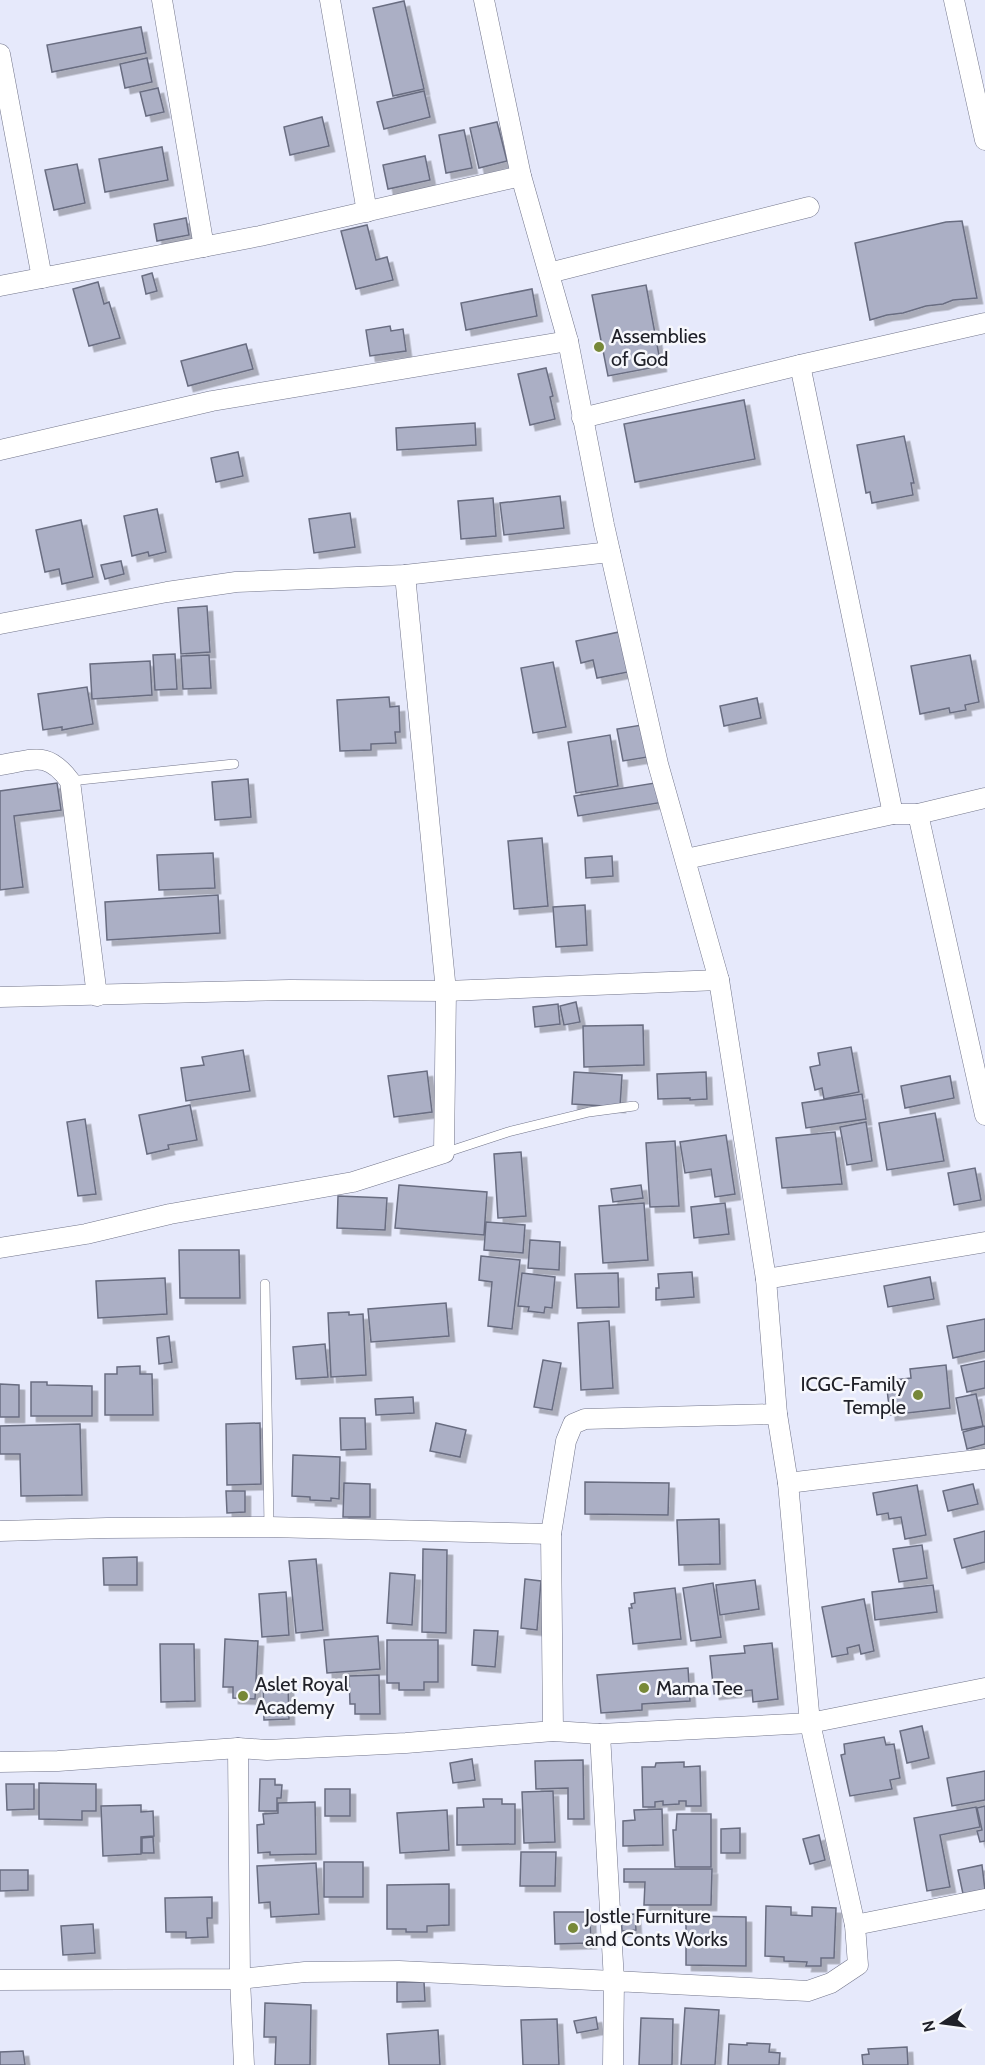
<svg xmlns="http://www.w3.org/2000/svg" width="985" height="2065" font-family="Cabin,sans-serif">
<style>
.building{fill:#abafc5;stroke:#696d81;stroke-width:1.5;filter:url(#shadow)}
.lines{fill:none;stroke-linecap:round;stroke-linejoin:round}
.service-casing{stroke:#72758a;stroke-width:10}
.minor-casing{stroke:#72758a;stroke-width:21}
.service{stroke:#fff;stroke-width:9}
.minor{stroke:#fff;stroke-width:20}
.poi-dot{fill:#778838;stroke:#f6f7fc;stroke-width:2}
.labels{text-anchor:middle;dominant-baseline:central;stroke-width:5;stroke-linejoin:round;paint-order:stroke}
.poi-label{font-size:20px;fill:#202129;stroke:#f6f7fc;text-anchor:start}
</style>
<defs>
<filter id="shadow"><feDropShadow dx="5.5" dy="5.5" stdDeviation="0" flood-color="#0004"/></filter>
</defs>
<rect width="100%" height="100%" fill="#e6e9fb"/>
<g class="building">
<polygon points="404,1 424,89 393,96 373,8"/>
<polygon points="141,27 146,53 52,72 47,45"/>
<polygon points="147,58 152,82 125,88 120,64"/>
<polygon points="158,88 164,112 146,116 140,92"/>
<polygon points="424,91 430,117 384,129 377,102"/>
<polygon points="322,117 329,146 290,155 284,127"/>
<polygon points="497,122 507,161 479,168 470,128"/>
<polygon points="464,130 472,168 446,173 439,135"/>
<polygon points="162,147 168,180 105,192 99,159"/>
<polygon points="425,156 430,180 388,189 383,165"/>
<polygon points="77,164 85,203 54,210 45,170"/>
<polygon points="186,218 189,235 157,241 154,224"/>
<polygon points="962,221 977,298 953,300 943,304 926,306 903,313 887,315 870,320 855,243 946,222"/>
<polygon points="367,225 376,260 387,257 393,280 356,289 341,231"/>
<polygon points="152,273 157,291 146,294 142,276"/>
<polygon points="98,282 104,304 109,302 120,338 89,346 73,289"/>
<polygon points="646,285 661,366 608,376 592,295"/>
<polygon points="532,289 537,316 466,330 461,303"/>
<polygon points="390,326 391,331 403,329 406,351 370,356 366,330"/>
<polygon points="246,344 253,369 188,386 181,361"/>
<polygon points="546,368 553,396 550,397 555,419 530,425 518,374"/>
<polygon points="744,400 755,459 635,482 624,424"/>
<polygon points="475,423 476,445 397,450 396,428"/>
<polygon points="904,436 914,483 911,483 913,495 872,503 870,492 866,493 857,445"/>
<polygon points="238,452 243,476 216,482 211,458"/>
<polygon points="560,496 564,528 504,535 500,503"/>
<polygon points="493,498 496,536 461,539 458,501"/>
<polygon points="157,509 166,552 149,556 148,552 132,556 124,516"/>
<polygon points="350,513 355,547 314,553 309,519"/>
<polygon points="81,520 93,577 62,584 59,569 45,572 36,530"/>
<polygon points="121,561 124,574 105,579 101,565"/>
<polygon points="207,606 210,652 181,654 178,608"/>
<polygon points="619,632 628,672 597,678 593,660 581,663 576,641"/>
<polygon points="175,654 177,689 155,690 153,655"/>
<polygon points="209,655 211,688 183,689 181,656"/>
<polygon points="970,655 979,702 965,705 966,710 950,713 949,708 920,714 911,666"/>
<polygon points="150,661 152,695 92,699 90,664"/>
<polygon points="553,662 566,727 533,733 521,668"/>
<polygon points="87,687 93,724 62,730 62,727 43,730 38,694"/>
<polygon points="389,697 390,707 399,706 400,732 395,732 396,743 371,744 371,750 340,751 337,700"/>
<polygon points="757,698 761,718 724,726 720,706"/>
<polygon points="648,724 654,756 623,761 617,729"/>
<polygon points="610,735 618,786 576,793 568,742"/>
<polygon points="248,779 251,817 215,820 212,782"/>
<polygon points="661,782 664,802 578,816 574,796"/>
<polygon points="57,783 61,810 14,816 23,887 0,890 0,791"/>
<polygon points="542,838 548,906 514,909 508,841"/>
<polygon points="213,853 215,888 159,890 157,855"/>
<polygon points="612,856 613,876 586,878 585,858"/>
<polygon points="218,895 220,933 107,940 105,902"/>
<polygon points="585,905 587,945 556,947 553,907"/>
<polygon points="576,1002 580,1022 564,1025 560,1006"/>
<polygon points="558,1004 560,1024 535,1027 533,1007"/>
<polygon points="643,1025 644,1065 584,1067 583,1026"/>
<polygon points="851,1047 859,1092 824,1099 822,1088 815,1090 810,1067 820,1065 818,1053"/>
<polygon points="243,1050 250,1091 186,1101 181,1068 204,1065 202,1057"/>
<polygon points="427,1071 432,1112 394,1117 388,1076"/>
<polygon points="574,1072 622,1075 620,1107 572,1104"/>
<polygon points="706,1072 707,1099 690,1100 690,1098 658,1099 657,1074"/>
<polygon points="950,1076 954,1098 905,1108 901,1086"/>
<polygon points="862,1094 866,1119 806,1128 802,1103"/>
<polygon points="190,1105 197,1140 168,1145 169,1149 147,1154 139,1115"/>
<polygon points="935,1113 944,1161 887,1170 879,1123"/>
<polygon points="85,1119 96,1194 78,1196 67,1122"/>
<polygon points="866,1122 872,1161 847,1165 840,1127"/>
<polygon points="835,1132 842,1184 782,1188 776,1138"/>
<polygon points="726,1135 735,1194 715,1197 711,1169 685,1173 680,1142"/>
<polygon points="675,1141 679,1206 650,1207 646,1143"/>
<polygon points="521,1152 526,1216 498,1218 494,1154"/>
<polygon points="975,1168 981,1200 954,1205 948,1173"/>
<polygon points="399,1185 487,1192 484,1235 395,1228"/>
<polygon points="641,1185 643,1198 613,1202 611,1189"/>
<polygon points="338,1196 387,1198 385,1230 337,1228"/>
<polygon points="644,1203 648,1260 603,1263 599,1206"/>
<polygon points="725,1203 729,1234 694,1238 691,1207"/>
<polygon points="486,1222 525,1225 523,1253 484,1250"/>
<polygon points="530,1240 560,1242 559,1270 528,1268"/>
<polygon points="179,1250 239,1250 240,1298 180,1298"/>
<polygon points="481,1256 520,1260 512,1329 488,1326 492,1282 479,1280"/>
<polygon points="692,1272 694,1297 656,1300 656,1288 659,1288 658,1274"/>
<polygon points="522,1273 555,1277 552,1308 545,1307 544,1313 528,1311 529,1307 518,1306"/>
<polygon points="618,1273 619,1307 577,1308 575,1274"/>
<polygon points="930,1277 934,1299 888,1307 884,1286"/>
<polygon points="165,1278 167,1314 98,1318 96,1281"/>
<polygon points="446,1303 449,1336 371,1342 368,1309"/>
<polygon points="349,1312 349,1315 363,1314 366,1375 331,1377 328,1313"/>
<polygon points="985,1319 985,1351 953,1358 947,1326"/>
<polygon points="609,1321 613,1388 581,1390 578,1323"/>
<polygon points="169,1336 172,1362 159,1364 157,1338"/>
<polygon points="325,1344 328,1377 296,1379 293,1347"/>
<polygon points="543,1360 561,1363 552,1410 534,1407"/>
<polygon points="985,1361 985,1388 967,1392 961,1366"/>
<polygon points="946,1365 950,1408 890,1415 886,1381 911,1378 910,1369"/>
<polygon points="140,1366 140,1374 152,1374 153,1415 105,1415 105,1374 117,1374 117,1367"/>
<polygon points="31,1382 47,1382 47,1385 92,1386 92,1416 31,1416"/>
<polygon points="0,1384 19,1385 19,1417 0,1417"/>
<polygon points="976,1394 983,1426 962,1430 956,1398"/>
<polygon points="413,1397 414,1413 376,1415 375,1399"/>
<polygon points="340,1418 365,1418 366,1449 341,1450"/>
<polygon points="260,1423 261,1484 227,1485 226,1424"/>
<polygon points="436,1423 466,1430 460,1457 430,1451"/>
<polygon points="80,1424 82,1495 21,1496 20,1454 0,1454 0,1426"/>
<polygon points="985,1426 985,1444 967,1449 963,1432"/>
<polygon points="293,1455 340,1457 339,1499 331,1498 331,1501 310,1500 310,1497 292,1496"/>
<polygon points="585,1482 669,1483 668,1515 585,1514"/>
<polygon points="344,1483 370,1484 370,1517 343,1517"/>
<polygon points="973,1484 978,1504 948,1511 943,1491"/>
<polygon points="917,1485 926,1535 905,1539 901,1517 889,1519 888,1513 877,1515 873,1493"/>
<polygon points="226,1491 245,1491 245,1512 227,1513"/>
<polygon points="719,1519 720,1564 679,1565 677,1520"/>
<polygon points="985,1531 985,1562 962,1568 954,1539"/>
<polygon points="922,1545 927,1578 899,1582 893,1549"/>
<polygon points="423,1549 447,1550 446,1633 422,1632"/>
<polygon points="137,1557 137,1585 104,1585 103,1558"/>
<polygon points="316,1559 323,1630 296,1633 289,1561"/>
<polygon points="390,1573 415,1575 412,1625 387,1623"/>
<polygon points="525,1579 541,1581 537,1630 521,1628"/>
<polygon points="755,1580 759,1609 720,1615 716,1585"/>
<polygon points="713,1583 721,1637 691,1641 683,1588"/>
<polygon points="933,1585 937,1612 875,1620 872,1592"/>
<polygon points="675,1588 681,1639 633,1644 629,1608 632,1608 631,1604 635,1603 634,1593"/>
<polygon points="286,1592 289,1635 262,1637 259,1594"/>
<polygon points="864,1599 874,1651 861,1654 859,1645 847,1648 848,1654 832,1657 822,1607"/>
<polygon points="474,1630 498,1631 495,1667 472,1665"/>
<polygon points="378,1636 380,1669 327,1673 324,1640"/>
<polygon points="225,1639 258,1641 255,1699 233,1698 233,1687 223,1687"/>
<polygon points="387,1640 438,1640 438,1682 424,1682 424,1690 399,1690 399,1683 387,1683"/>
<polygon points="772,1643 778,1699 753,1702 752,1690 714,1694 710,1656 745,1653 744,1646"/>
<polygon points="160,1644 194,1644 195,1701 161,1702"/>
<polygon points="688,1668 690,1701 642,1704 642,1710 601,1713 597,1675"/>
<polygon points="379,1675 380,1714 355,1714 355,1704 350,1704 349,1676"/>
<polygon points="263,1684 288,1684 289,1719 264,1720"/>
<polygon points="922,1726 929,1758 907,1763 900,1731"/>
<polygon points="884,1737 886,1745 894,1744 900,1778 890,1780 892,1789 850,1796 841,1755 845,1754 844,1744"/>
<polygon points="472,1759 475,1780 453,1783 450,1763"/>
<polygon points="583,1760 584,1819 568,1819 568,1788 536,1789 535,1761"/>
<polygon points="684,1762 684,1767 700,1766 701,1806 686,1806 686,1801 679,1801 679,1804 663,1805 663,1801 655,1802 655,1807 643,1807 642,1767 655,1767 656,1763"/>
<polygon points="985,1771 985,1800 952,1806 947,1778"/>
<polygon points="260,1779 275,1779 275,1785 282,1785 281,1798 277,1798 277,1811 259,1811"/>
<polygon points="39,1783 96,1784 96,1811 82,1811 82,1820 39,1819"/>
<polygon points="6,1784 34,1784 34,1809 7,1810"/>
<rect x="325" y="1789" width="25" height="27"/>
<polygon points="553,1791 555,1842 524,1843 522,1792"/>
<polygon points="483,1799 502,1799 502,1804 515,1804 515,1844 457,1845 457,1808 484,1807"/>
<polygon points="315,1802 316,1854 270,1855 270,1852 258,1853 257,1825 264,1824 263,1814 278,1813 278,1803"/>
<polygon points="141,1805 141,1812 153,1811 154,1836 141,1837 141,1854 103,1856 101,1806"/>
<polygon points="985,1806 985,1841 980,1842 977,1831 982,1830 977,1808"/>
<polygon points="976,1807 980,1827 940,1835 950,1887 927,1891 914,1818"/>
<polygon points="662,1809 663,1845 623,1846 623,1821 635,1820 634,1810"/>
<polygon points="447,1810 449,1850 400,1853 397,1813"/>
<polygon points="677,1814 711,1814 711,1867 675,1867 673,1830 676,1830"/>
<polygon points="740,1828 740,1853 721,1853 721,1829"/>
<polygon points="819,1835 825,1860 810,1864 803,1839"/>
<polygon points="153,1837 154,1853 142,1853 142,1838"/>
<polygon points="521,1852 556,1852 555,1886 520,1886"/>
<rect x="324" y="1862" width="39" height="35"/>
<polygon points="316,1863 319,1914 271,1917 270,1902 259,1903 257,1866"/>
<polygon points="982,1865 985,1890 963,1894 958,1870"/>
<polygon points="624,1869 712,1869 711,1905 644,1905 645,1882 624,1882"/>
<polygon points="0,1870 28,1870 28,1890 0,1891"/>
<polygon points="449,1884 449,1925 427,1926 427,1932 406,1932 406,1929 387,1929 387,1885"/>
<polygon points="212,1897 212,1918 207,1918 208,1937 186,1938 186,1932 166,1932 165,1898"/>
<polygon points="766,1906 791,1907 791,1915 812,1916 812,1907 836,1908 834,1958 821,1958 821,1966 806,1966 807,1962 784,1961 784,1957 765,1956"/>
<polygon points="554,1912 590,1912 591,1943 555,1944"/>
<polygon points="635,1914 636,1930 622,1931 621,1915"/>
<polygon points="686,1916 746,1917 746,1966 686,1965"/>
<polygon points="93,1924 95,1953 63,1955 61,1926"/>
<polygon points="397,1982 424,1982 425,2001 397,2002"/>
<polygon points="265,2003 311,2005 310,2065 275,2065 276,2037 264,2037"/>
<polygon points="685,2008 719,2010 715,2065 681,2065"/>
<polygon points="596,2017 598,2029 577,2033 574,2021"/>
<polygon points="641,2018 673,2019 672,2065 639,2065"/>
<polygon points="557,2019 559,2065 523,2065 521,2020"/>
<polygon points="438,2030 440,2065 389,2065 387,2034"/>
<polygon points="747,2043 770,2044 769,2052 780,2053 779,2065 728,2065 729,2044 747,2045"/>
<polygon points="907,2047 908,2065 863,2065 862,2055 869,2054 868,2049"/>
<polygon points="23,2051 25,2065 0,2065 0,2052"/>
</g>
<g class="lines">
<defs>
<g id="service">
<polyline points="70,781 234,764"/>
<polyline points="444,1153 508,1132 589,1112 634,1106"/>
<polyline points="265,1284 269,1527"/>
</g>
<g id="minor">
<polyline points="162,0 204,247"/>
<polyline points="330,0 367,212"/>
<polyline points="484,0 521,176 568,341 604,525 658,764 719,980 766,1279 777,1414 788,1483 810,1723 855,1925"/>
<polyline points="954,0 985,140"/>
<polyline points="0,54 42,278"/>
<polyline points="549,273 809,207"/>
<polyline points="0,286 260,236 521,176"/>
<polyline points="800,365 893,814"/>
<polyline points="582,418 800,365 985,323"/>
<polyline points="0,450 212,401 568,341"/>
<polyline points="0,624 167,592 236,582 405,575 610,552"/>
<path d="M 0,765 C 34,760 47,750 70,781 L 97,996"/>
<polyline points="918,814 985,1115"/>
<polyline points="686,859 893,814 918,814 985,798"/>
<polyline points="0,997 290,990 446,991 719,980"/>
<polyline points="0,1248 86,1234 170,1214 353,1182 444,1153 446,991 405,575"/>
<polyline points="766,1279 985,1242"/>
<polyline points="788,1483 985,1459"/>
<polyline points="0,1531 107,1528 269,1527 551,1534"/>
<polyline points="553,1731 551,1534 566,1441 573,1424 585,1419 777,1414"/>
<polyline points="238,1748 240,1979 244,2065"/>
<polyline points="0,1762 58,1761 238,1748 267,1750 406,1743 553,1731 600,1734 810,1723 985,1688"/>
<polyline points="0,1980 240,1979 305,1972 399,1971 614,1981 600,1734"/>
<polyline points="613,2065 614,1981 808,1991 831,1983 858,1965 855,1925 985,1899"/>
</g>
</defs>
<use href="#service" class="service-casing"/>
<use href="#minor" class="minor-casing"/>
<use href="#service" class="service"/>
<use href="#minor" class="minor"/>
</g>
<g class="poi-dot">
<circle cx="599" cy="347" r="6"/>
<circle cx="918" cy="1395" r="6"/>
<circle cx="644" cy="1688" r="6"/>
<circle cx="243" cy="1696" r="6"/>
<circle cx="573" cy="1928" r="6"/>
</g>
<g class="labels">
<g class="poi-label">
<text x="611" y="336">Assemblies<tspan x="611" dy="23">of God</tspan></text>
<text x="906" y="1384" text-anchor="end">ICGC-Family<tspan x="906" dy="23">Temple</tspan></text>
<text x="255" y="1684">Aslet Royal<tspan x="255" dy="23">Academy</tspan></text>
<text x="656" y="1688">Mama Tee</text>
<text x="585" y="1916">Jostle Furniture<tspan x="585" dy="23">and Conts Works</tspan></text>
</g>
</g>
<g transform="translate(943 2023) rotate(257)" stroke="#f6f7fc" stroke-width="4.5" paint-order="stroke">
<path d="M0-4.5L10 22L0 15L-10 22Z" fill="#202129"/>
<text y="-9" font-size="16" font-weight="bold" text-anchor="middle" fill="#202129">N</text>
</g>
</svg>
